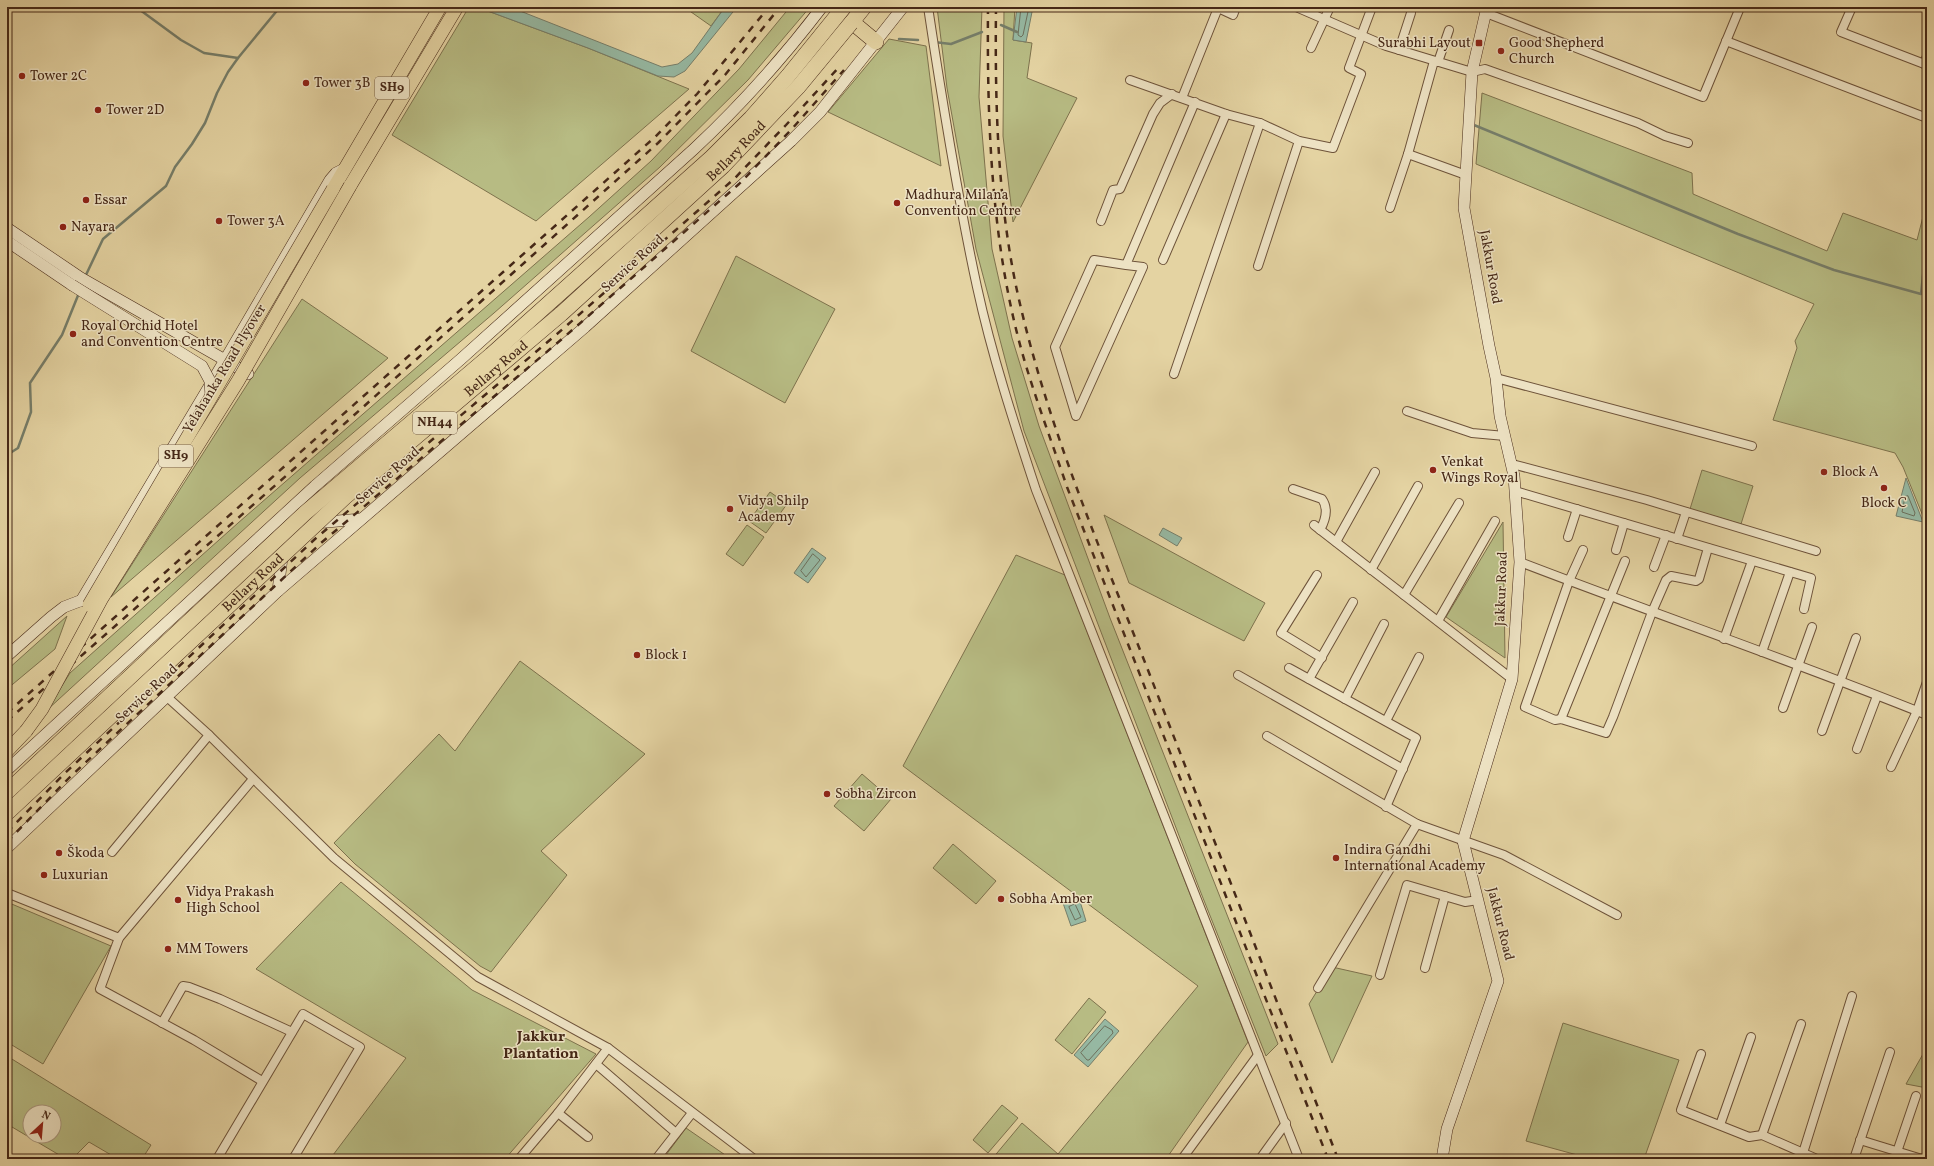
<svg xmlns="http://www.w3.org/2000/svg" width="1934" height="1166" font-family="Vollkorn,serif">
<style>
.green{fill:#b7bb83;stroke:#7e724d;fill-rule:evenodd}
.water{fill:#96b8a2;stroke:#767e6a}
.lines{fill:none;stroke-linecap:round;stroke-linejoin:round}
.shore{stroke:#6e705c;stroke-width:1}
.stream{stroke:#767e6a;stroke-width:2.5}
.street-casing{stroke:#6e533a;stroke-width:10}
.secondary-casing{stroke:#462817;stroke-width:12}
.primary-casing{stroke:#462817;stroke-width:14}
.highway-casing{stroke:#462817;stroke-width:16}
.street{stroke:#ede2c3;stroke-width:8}
.secondary{stroke:#ede2c3;stroke-width:11}
.primary{stroke:#e4d3a2;stroke-width:13}
.highway{stroke:#e4d3a2;stroke-width:15}
.rail{stroke:#462817;stroke-width:2.5;stroke-dasharray:7 7;stroke-linecap:butt}
.secondary-bridge-casing{stroke:#462817;stroke-width:12;stroke-linecap:butt}
.primary-bridge-casing{stroke:#462817;stroke-width:14;stroke-linecap:butt}
.highway-bridge-casing{stroke:#462817;stroke-width:16;stroke-linecap:butt}
.secondary-bridge{stroke:#ede2c3;stroke-width:11}
.primary-bridge{stroke:#e4d3a2;stroke-width:13}
.highway-bridge{stroke:#e4d3a2;stroke-width:15}
.poi-dot{fill:#8f2418;stroke:#ede2c3;stroke-width:1.5}
.labels{text-anchor:middle;dominant-baseline:central;stroke-width:3;stroke-linejoin:round;paint-order:stroke}
.shield{fill:#ede2c3;stroke:#78604b;stroke-width:1}
.shield-label{font-size:13px;font-weight:bold;fill:#462817}
.poi-label{font-size:14px;fill:#462817;stroke:#ede2c3;text-anchor:start}
.street-label{font-size:14px;fill:#462817;stroke:#ede2c3}
.neighbourhood-label{font-size:15px;font-weight:bold;fill:#462817;stroke:#ede2c3}
</style>
<rect width="100%" height="100%" fill="#e4d3a2"/>
<filter id="stains"><feTurbulence type="fractalNoise" baseFrequency=".005" numOctaves="4"/><feColorMatrix values="0 0 0 0 .2 0 0 0 0 .09 0 0 0 0 .02 0 0 0 .5 -.17"/></filter>
<radialGradient id="worn" r=".72"><stop offset=".6" stop-color="#630" stop-opacity="0"/><stop offset="1" stop-color="#630" stop-opacity=".3"/></radialGradient>
<g class="green">
<polygon points="469,7 477,7 588,48 689,89 536,221 392,135"/>
<polygon points="684,7 725,7 711,26"/>
<polygon points="790,7 810,7 748,80 660,167 494,313 300,478 46,711 70,673 238,523 589,217 651,161 739,69"/>
<polygon points="937,7 982,7 979,97 992,249 1012,338 1039,426 1110,618 1278,1044 1266,1056 1201,893 1024,431 976,249 947,88"/>
<polygon points="1004,7 1015,7 1013,40 1032,43 1027,78 1077,98 1013,222 1003,136"/>
<polygon points="889,39 926,46 941,166 828,112"/>
<polygon points="1482,93 1692,173 1693,194 1827,251 1843,213 1917,240 1927,201 1927,526 1903,467 1895,453 1773,420 1797,348 1795,341 1814,304 1476,164"/>
<polygon points="736,256 835,309 785,403 691,351"/>
<polygon points="302,299 388,358 111,597"/>
<polygon points="1702,470 1753,486 1741,524 1690,509"/>
<polygon points="770,492 787,504 766,533 749,521"/>
<polygon points="1104,515 1265,603 1244,641 1129,583"/>
<polygon points="1503,522 1505,658 1446,617"/>
<polygon points="747,525 764,537 743,566 726,554"/>
<polygon points="1016,555 1065,575 1248,1042 1166,1159 992,1159 1022,1123 1058,1154 1198,986 903,766"/>
<polygon points="67,616 55,649 7,689 7,670"/>
<polygon points="520,661 645,754 541,851 567,875 491,972 480,966 355,864 334,843 439,734 455,751"/>
<polygon points="862,774 891,799 864,831 834,806"/>
<polygon points="953,844 996,881 976,904 933,868"/>
<polygon points="341,882 472,990 596,1054 505,1159 330,1159 406,1058 256,969"/>
<polygon points="7,902 111,946 43,1064 7,1042"/>
<polygon points="1332,967 1372,976 1332,1063 1309,1004"/>
<polygon points="1089,998 1106,1012 1072,1054 1055,1040"/>
<polygon points="1563,1023 1679,1060 1644,1159 1592,1159 1526,1141"/>
<polygon points="1927,1041 1927,1088 1906,1084 1923,1054"/>
<path d="M 7,1056 L 151,1145 L 142,1159 L 118,1159 L 89,1142 L 72,1159 L 66,1159 L 7,1124 ZM 30,1112 L 54,1112 L 54,1136 L 30,1136 Z"/>
<polygon points="1002,1105 1018,1118 988,1153 973,1140"/>
<polygon points="686,1128 731,1159 663,1159"/>
</g>
<g class="water">
<polygon points="477,7 510,7 662,67 678,64 692,53 725,7 737,7 685,71 674,77 658,76 588,48"/>
<polygon points="1017,7 1033,7 1026,42 1013,40"/>
<polygon points="1906,478 1923,522 1896,516"/>
<polygon points="1163,528 1182,538 1177,546 1159,535"/>
<polygon points="812,548 826,558 808,583 794,573"/>
<polygon points="1079,898 1086,921 1071,926 1063,903"/>
<polygon points="1105,1019 1119,1031 1088,1067 1074,1055"/>
</g>
<g class="lines">
<g class="shore">
<polyline points="1021,7 1018,35 1021,37 1023,35 1029,7"/>
<polygon points="1908,496 1915,513 1914,516 1902,512 1905,497"/>
<polygon points="813,554 820,560 806,577 801,571"/>
<polygon points="1075,904 1081,917 1075,920 1069,907"/>
<polygon points="1105,1026 1112,1030 1113,1033 1089,1060 1087,1060 1081,1053"/>
</g>
<g class="stream">
<polyline points="136,7 181,40 204,53 238,58"/>
<polyline points="1001,25 1017,32"/>
<polyline points="899,39 918,40"/>
<polyline points="934,42 951,44 982,32"/>
<polyline points="1474,125 1738,234 1834,270 1921,294 1927,239"/>
<polyline points="85,277 103,239 166,186 175,167 192,144 205,123 217,93 228,72 238,58 280,7"/>
<polyline points="7,455 18,448 31,412 30,383 62,335 79,293"/>
</g>
<defs>
<g id="street">
<path d="M 928,7 C 942,100 957,195 977,287 C 992,356 1014,423 1036,490 L 1299,1159"/>
<polyline points="1296,7 1386,46 1472,72 1485,69 1638,123 1665,136 1688,143"/>
<polyline points="1852,7 1841,32 1927,65"/>
<polyline points="1486,13 1703,97 1739,10"/>
<polyline points="1726,41 1927,118"/>
<polyline points="1311,48 1330,7"/>
<polyline points="1399,50 1411,13"/>
<polyline points="1438,62 1449,30"/>
<polyline points="1924,64 1927,56"/>
<polyline points="1130,80 1226,114 1260,123 1299,141 1333,148 1361,74 1349,68 1372,7"/>
<polyline points="1182,98 1218,8 1233,15 1236,7"/>
<polyline points="1408,154 1466,175"/>
<polyline points="1390,208 1408,154 1434,61"/>
<polyline points="1101,221 1113,190 1120,189 1153,114 1160,103 1172,94"/>
<polyline points="1163,260 1226,114"/>
<polyline points="1126,265 1094,260 1055,347 1076,416 1143,267 1126,265 1195,102"/>
<polyline points="1258,266 1299,141"/>
<polyline points="1174,374 1260,123"/>
<polyline points="1496,378 1752,446"/>
<polyline points="1407,411 1472,433 1505,436"/>
<polyline points="1512,464 1647,500 1816,551"/>
<path d="M 1293,489 L 1322,499 C 1329,509 1325,521 1320,530"/>
<polyline points="1515,491 1811,578 1804,609"/>
<polyline points="1314,525 1512,679"/>
<polyline points="1568,537 1577,509"/>
<polyline points="1677,539 1686,512"/>
<polyline points="1336,542 1375,472"/>
<polyline points="1583,550 1569,581 1525,707 1555,720 1561,719 1606,733 1613,717 1652,612 1666,580 1671,576 1696,581 1699,579 1708,548"/>
<polyline points="1616,550 1624,523"/>
<path d="M 1520,562 C 1655,614 1793,661 1927,715"/>
<polyline points="1654,567 1666,535"/>
<polyline points="1371,570 1418,486"/>
<polyline points="1317,575 1281,633 1322,658"/>
<polyline points="1404,595 1459,503"/>
<polyline points="1438,621 1495,521"/>
<polyline points="1724,639 1752,561"/>
<polyline points="1762,652 1790,572"/>
<polyline points="1289,668 1416,738 1386,807"/>
<polyline points="1238,675 1403,769"/>
<polyline points="1309,679 1353,602"/>
<polyline points="166,696 209,735 334,858 478,977 608,1048 754,1159"/>
<polyline points="1345,699 1384,624"/>
<polyline points="1783,708 1812,627"/>
<polyline points="1561,719 1625,561"/>
<polyline points="1386,721 1419,657"/>
<polyline points="1822,731 1856,638"/>
<polyline points="1267,736 1417,824 1504,855 1617,915"/>
<polyline points="1857,749 1877,696"/>
<polyline points="1891,767 1917,711 1927,682"/>
<polyline points="253,779 119,938 100,989 194,1040 262,1081"/>
<polyline points="112,852 209,735"/>
<polyline points="7,893 119,938"/>
<polyline points="1425,968 1445,896"/>
<polyline points="1380,975 1407,885 1465,902 1478,900"/>
<polyline points="1318,988 1417,824"/>
<polyline points="162,1023 183,986 189,987 220,999 292,1032"/>
<polyline points="1701,1054 1681,1110 1749,1137 1762,1135 1817,1159"/>
<polyline points="596,1064 676,1133"/>
<polyline points="558,1113 588,1137"/>
<polyline points="1720,1125 1751,1037"/>
<polyline points="1762,1135 1801,1024"/>
<polyline points="1860,1140 1922,1159"/>
<polyline points="1897,1152 1916,1096"/>
<polyline points="1803,1153 1852,996"/>
<polyline points="217,1159 303,1014 360,1047 293,1159"/>
<polyline points="519,1159 558,1113 608,1048"/>
<polyline points="656,1159 692,1113"/>
<polyline points="1182,1159 1258,1055"/>
<polyline points="1260,1159 1286,1123"/>
<polyline points="1854,1159 1890,1052"/>
</g>
<g id="secondary">
<polyline points="7,228 81,278 225,360 330,180 336,173 344,169"/>
<polyline points="7,241 72,285"/>
<polyline points="315,523 361,519"/>
<polyline points="278,591 282,557 279,553"/>
<polyline points="81,601 225,360 248,374"/>
<polyline points="7,656 51,617 64,607 98,594"/>
<path d="M 7,770 L 315,486 L 461,359 L 694,149 C 741,105 783,58 822,7"/>
<polyline points="7,848 278,591 585,327 791,141 820,112 903,7"/>
<polyline points="1442,1159 1447,1129 1498,981 1463,841 1512,679 1520,562 1514,476 1500,416 1496,378 1489,346 1464,208 1472,72 1487,7"/>
</g>
<g id="primary">
<polyline points="350,186 457,7"/>
<polyline points="333,189 440,7"/>
<polyline points="7,751 26,731"/>
</g>
<g id="highway">
<polyline points="852,22 876,42"/>
<polyline points="851,23 864,7"/>
</g>
</defs>
<use href="#street" class="street-casing"/>
<use href="#secondary" class="secondary-casing"/>
<use href="#primary" class="primary-casing"/>
<use href="#highway" class="highway-casing"/>
<use href="#street" class="street"/>
<use href="#secondary" class="secondary"/>
<use href="#primary" class="primary"/>
<use href="#highway" class="highway"/>
<g class="rail">
<path d="M 988,7 C 987,122 991,241 1022,352 C 1035,398 1052,442 1067,487 L 1328,1159"/>
<path d="M 996,7 C 995,100 997,194 1016,286 C 1044,417 1097,541 1146,665 C 1210,830 1274,994 1338,1159"/>
<polyline points="7,713 655,137 697,94 769,7"/>
<polyline points="7,721 295,468 658,143 725,75 780,7"/>
<polyline points="7,832 65,773 315,539 557,334 734,179 786,125 840,66"/>
<polyline points="7,842 70,777 321,543 562,339 739,184 791,130 844,70"/>
</g>
<defs>
<polyline id="secondary-bridge" points="72,285 202,366 210,381 211,397"/>
<g id="primary-bridge">
<polyline points="89,605 333,189"/>
<polyline points="26,731 42,709 102,598 238,381 350,186"/>
</g>
<g id="highway-bridge">
<polyline points="7,792 305,513 491,355 712,157 751,118 788,76 844,7"/>
<path id="s1" d="M 7,813 L 345,497 L 561,314 L 723,166 L 799,86 L 851,23"/>
</g>
</defs>
<use href="#secondary-bridge" class="secondary-bridge-casing"/>
<use href="#primary-bridge" class="primary-bridge-casing"/>
<use href="#highway-bridge" class="highway-bridge-casing"/>
<use href="#secondary-bridge" class="secondary-bridge"/>
<use href="#primary-bridge" class="primary-bridge"/>
<use href="#highway-bridge" class="highway-bridge"/>
</g>
<g class="poi-dot">
<rect x="1475" y="39" width="8" height="8" rx="2"/>
<circle cx="1501" cy="51" r="4"/>
<circle cx="22" cy="76" r="4"/>
<circle cx="306" cy="83" r="4"/>
<circle cx="98" cy="110" r="4"/>
<circle cx="86" cy="200" r="4"/>
<circle cx="897" cy="203" r="4"/>
<circle cx="219" cy="221" r="4"/>
<circle cx="63" cy="227" r="4"/>
<circle cx="73" cy="334" r="4"/>
<circle cx="1433" cy="470" r="4"/>
<circle cx="1824" cy="472" r="4"/>
<circle cx="1884" cy="488" r="4"/>
<circle cx="730" cy="509" r="4"/>
<circle cx="637" cy="655" r="4"/>
<circle cx="827" cy="794" r="4"/>
<circle cx="59" cy="853" r="4"/>
<circle cx="1336" cy="858" r="4"/>
<circle cx="44" cy="875" r="4"/>
<circle cx="1001" cy="899" r="4"/>
<circle cx="178" cy="900" r="4"/>
<circle cx="168" cy="949" r="4"/>
</g>
<g class="labels">
<g class="shield">
<rect x="375" y="77" width="34" height="22" rx="3"/>
<rect x="413" y="412" width="44" height="22" rx="3"/>
<rect x="159" y="445" width="34" height="22" rx="3"/>
</g>
<g class="shield-label">
<text x="392" y="88">SH9</text>
<text x="435" y="423">NH44</text>
<text x="176" y="456">SH9</text>
</g>
<g class="poi-label">
<text x="1471" y="43" text-anchor="end">Surabhi Layout</text>
<text x="1509" y="43">Good Shepherd<tspan x="1509" dy="16">Church</tspan></text>
<text x="30" y="76">Tower 2C</text>
<text x="314" y="83">Tower 3B</text>
<text x="106" y="110">Tower 2D</text>
<text x="905" y="195">Madhura Milana<tspan x="905" dy="16">Convention Centre</tspan></text>
<text x="94" y="200">Essar</text>
<text x="227" y="221">Tower 3A</text>
<text x="71" y="227">Nayara</text>
<text x="81" y="326">Royal Orchid Hotel<tspan x="81" dy="16">and Convention Centre</tspan></text>
<text x="1441" y="462">Venkat<tspan x="1441" dy="16">Wings Royal</tspan></text>
<text x="1832" y="472">Block A</text>
<text x="738" y="501">Vidya Shilp<tspan x="738" dy="16">Academy</tspan></text>
<text x="1884" y="503" text-anchor="middle">Block C</text>
<text x="645" y="655">Block 1</text>
<text x="835" y="794">Sobha Zircon</text>
<text x="1344" y="850">Indira Gandhi<tspan x="1344" dy="16">International Academy</tspan></text>
<text x="67" y="853">Škoda</text>
<text x="52" y="875">Luxurian</text>
<text x="186" y="892">Vidya Prakash<tspan x="186" dy="16">High School</tspan></text>
<text x="1009" y="899">Sobha Amber</text>
<text x="176" y="949">MM Towers</text>
</g>
<g class="street-label">
<text stroke="none"><textPath href="#s1" startOffset="985">Bellary Road</textPath></text>
<text transform="translate(633 264) rotate(-42)">Service Road</text>
<text transform="translate(1490 267) rotate(80)">Jakkur Road</text>
<text transform="translate(225 369) rotate(-59)">Yelahanka Road Flyover</text>
<text stroke="none"><textPath href="#s1" startOffset="661">Bellary Road</textPath></text>
<text transform="translate(388 476) rotate(-41)">Service Road</text>
<text stroke="none"><textPath href="#s1" startOffset="337">Bellary Road</textPath></text>
<text transform="translate(1502 589) rotate(-88)">Jakkur Road</text>
<text transform="translate(147 694) rotate(-43)">Service Road</text>
<text transform="translate(1500 924) rotate(76)">Jakkur Road</text>
</g>
<g class="neighbourhood-label">
<text x="541" y="1037">Jakkur<tspan x="541" dy="17">Plantation</tspan></text>
</g>
</g>
<rect width="1934" height="1166" fill="none" stroke="#e4d3a2" stroke-width="24"/>
<rect x="8" y="8" width="1918" height="1150" fill="none" stroke="#462817" stroke-width="2"/>
<rect x="12" y="12" width="1910" height="1142" fill="none" stroke="#462817"/>
<g transform="translate(42 1124) rotate(26)"><circle r="19" fill="#ede2c3" stroke="#aa987e"/>
<path d="M0-3L7 15L0 10L-7 15Z" fill="#8f2418"/>
<text y="-6" font-size="11" font-weight="bold" text-anchor="middle" fill="#462817">N</text>
</g>
<rect width="100%" height="100%" filter="url(#stains)"/>
<rect width="100%" height="100%" fill="url(#worn)"/>
</svg>
